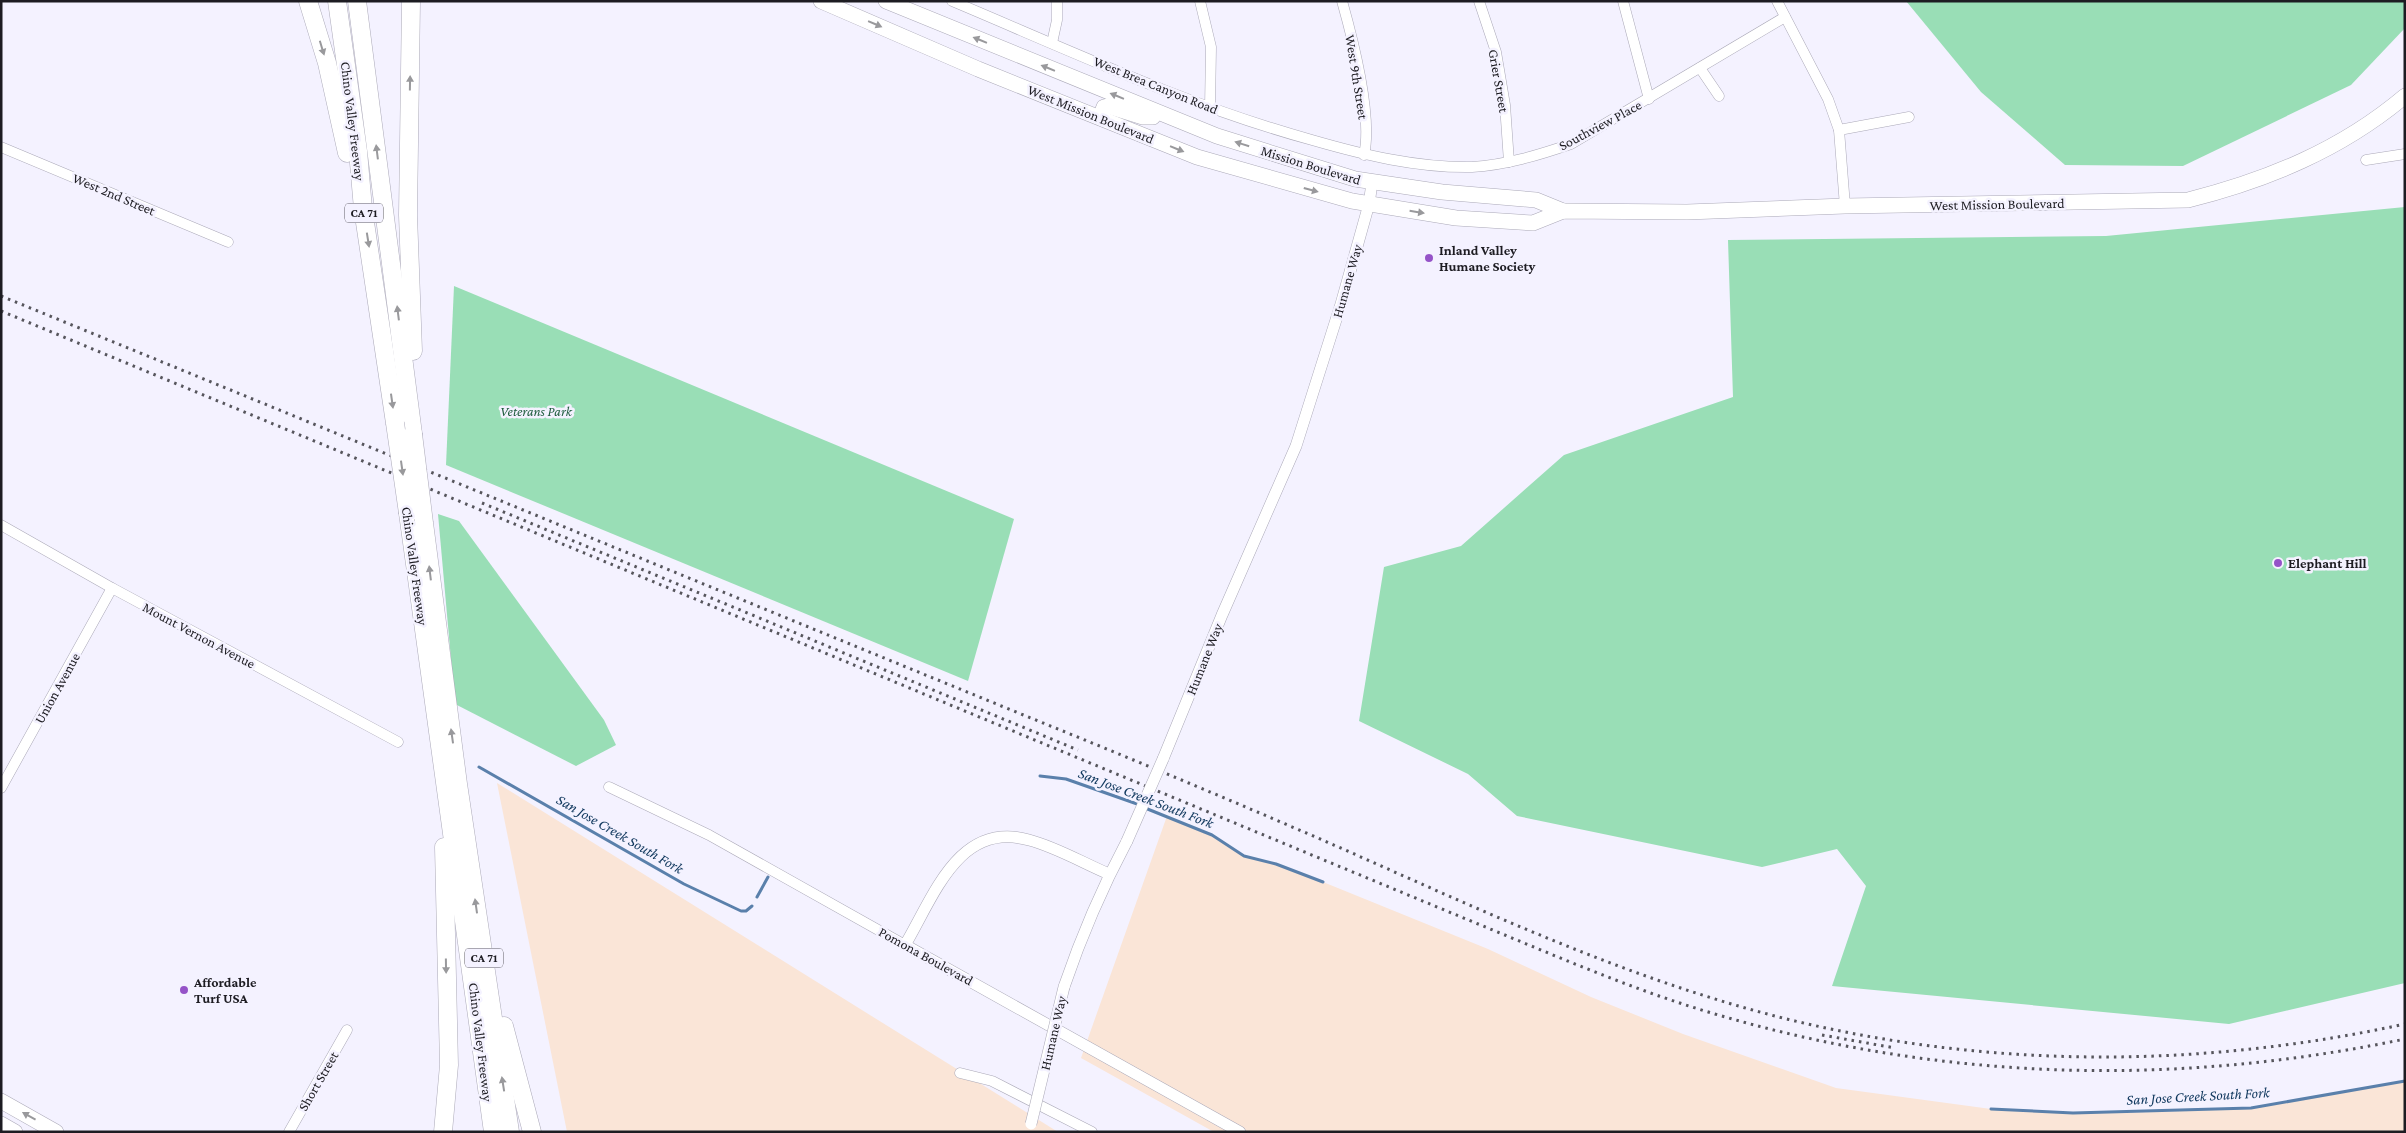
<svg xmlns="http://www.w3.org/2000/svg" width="2406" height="1133" font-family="'Crimson Pro',serif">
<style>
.industrial{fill:#fae5d7}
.green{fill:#99deb6}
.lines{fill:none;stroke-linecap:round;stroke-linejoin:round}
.stream{stroke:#5a80ab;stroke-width:3}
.minor-casing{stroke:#aba9b8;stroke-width:11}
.tertiary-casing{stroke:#aba9b8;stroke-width:12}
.primary-casing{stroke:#aba9b8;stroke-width:16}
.motorway-casing{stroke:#aba9b8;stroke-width:19}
.minor{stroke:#fff;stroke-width:10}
.tertiary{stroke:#fff;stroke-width:11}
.primary{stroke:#fff;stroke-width:15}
.motorway{stroke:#fff;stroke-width:18}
.rail{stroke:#56555c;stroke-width:3;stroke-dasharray:2.5 5;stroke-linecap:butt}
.tertiary-bridge-casing{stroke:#aba9b8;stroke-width:12;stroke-linecap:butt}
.motorway-bridge-casing{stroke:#aba9b8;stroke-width:19;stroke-linecap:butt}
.tertiary-bridge{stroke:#fff;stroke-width:11}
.motorway-bridge{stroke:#fff;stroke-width:18}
.oneway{fill:#99999c}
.poi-dot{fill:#9553c8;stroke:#f4f2ff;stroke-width:2}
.labels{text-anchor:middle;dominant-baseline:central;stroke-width:5;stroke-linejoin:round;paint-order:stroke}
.shield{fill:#f4f2ff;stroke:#5e5c64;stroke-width:1}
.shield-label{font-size:12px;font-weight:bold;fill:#1d1c22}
.street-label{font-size:14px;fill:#1d1c22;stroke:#f4f2ff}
.poi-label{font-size:14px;font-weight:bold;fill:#1d1c22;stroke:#f4f2ff;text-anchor:start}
.park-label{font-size:14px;font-style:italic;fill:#215e40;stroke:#f4f2ff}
.water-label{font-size:15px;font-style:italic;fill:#0f375d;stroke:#f4f2ff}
</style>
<rect width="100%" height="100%" fill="#f4f2ff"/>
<g class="industrial">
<polygon points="497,783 1058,1132 567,1132"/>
<polygon points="1167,816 1212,835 1244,856 1276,864 1323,882 1488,949 1591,997 1683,1034 1836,1088 1991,1109 2073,1113 2157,1112 2251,1108 2405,1081 2405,1132 1214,1132 1081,1058"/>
</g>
<g class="green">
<polygon points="1906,1 2405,1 2405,28 2351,85 2183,166 2065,165 1981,92"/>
<polygon points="2405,207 2405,983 2229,1024 1832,986 1866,886 1837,849 1762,867 1517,816 1468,774 1359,721 1384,567 1461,546 1564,455 1733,397 1728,240 2106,236"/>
<polygon points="454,286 1014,519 968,681 446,465"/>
<polygon points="438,514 459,521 604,720 616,745 576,766 455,704"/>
</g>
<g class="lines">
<g class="stream">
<polyline points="479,767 684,884 741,911 746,911 752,906"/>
<polyline points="1040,776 1066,779 1140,805"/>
<polyline points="1145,808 1212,835 1244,856 1276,864 1323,882"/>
<polyline points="757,897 768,877"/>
<polyline points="1991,1109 2073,1113 2251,1108 2405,1081"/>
</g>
<defs>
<g id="minor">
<path d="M 952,1 C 1071,51 1188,106 1312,140 C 1364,155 1417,168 1472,167 C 1506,165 1539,155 1571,144 L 1785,17"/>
<polyline points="1200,1 1211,47 1210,108"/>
<path d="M 1342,1 C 1353,40 1373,115 1364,155"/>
<polyline points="1479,1 1496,52 1505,105 1509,162"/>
<polyline points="1623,1 1649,99"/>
<polyline points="1777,1 1828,99 1839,130 1845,206"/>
<polyline points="1052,43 1057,20 1057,1"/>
<polyline points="1700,68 1719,96"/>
<polyline points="1839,130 1909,117"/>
<polyline points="1,147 228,242"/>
<polyline points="2366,160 2405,154"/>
<polyline points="1,525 112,588 398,742"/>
<polyline points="609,787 709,835 905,945"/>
<polyline points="1,788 112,588"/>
<polyline points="960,1073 992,1081 1092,1132"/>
<polyline points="289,1132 347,1030"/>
</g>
<g id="tertiary">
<polyline points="1163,759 1222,615 1296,446 1341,304 1369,204 1372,183"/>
<path d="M 1109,874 C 1083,863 1056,847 1029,840 C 959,820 934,896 905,945 L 1240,1132"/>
<path d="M 1064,987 C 1081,937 1102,888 1127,841"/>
</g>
<g id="primary">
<path d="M 821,1 L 978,69 L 1197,157 L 1352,201 L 1456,218 L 1533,223 L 1563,211 L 1687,212 L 1845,206 L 2188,200 C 2267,180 2341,150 2405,96"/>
<polyline points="886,1 1217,136 1355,179 1442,192 1536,200 1563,211"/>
<polyline points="1100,117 1104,107 1108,106 1143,117 1153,117"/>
<polyline points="1,1101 56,1132"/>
<polyline points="1,1124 15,1132"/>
</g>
<g id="motorway">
<polyline points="308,1 327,63 347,153"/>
<polyline points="337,1 358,151 363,209 395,423"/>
<polyline points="357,1 413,434"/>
<polyline points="411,1 408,215 413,351"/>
<polyline points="408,513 493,1132"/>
<polyline points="424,523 458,784 510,1132"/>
<polyline points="504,1026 532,1132"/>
<polyline points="443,1132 449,1065 444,847"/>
</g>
</defs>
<use href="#minor" class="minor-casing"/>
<use href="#tertiary" class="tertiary-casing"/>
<use href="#primary" class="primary-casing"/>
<use href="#motorway" class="motorway-casing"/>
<use href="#minor" class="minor"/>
<use href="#tertiary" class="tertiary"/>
<use href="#primary" class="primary"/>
<use href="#motorway" class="motorway"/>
<g class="rail">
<path d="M 1,296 C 341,435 681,575 1021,714 C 1132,759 1243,805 1352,853 C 1496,917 1641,984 1795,1021 C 1996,1069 2203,1068 2405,1024"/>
<path d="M 1,311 L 1483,926 C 1556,956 1629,988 1705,1011 C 1935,1081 2170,1088 2405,1039"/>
<polyline points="482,503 1078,750"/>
<polyline points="1822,1035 1895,1048"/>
</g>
<defs>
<g id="tertiary-bridge">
<polyline points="1127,841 1163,759"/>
<polyline points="1031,1124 1064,987"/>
</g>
<g id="motorway-bridge">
<polyline points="395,423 408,513"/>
<polyline points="413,434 424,523"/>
</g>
</defs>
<use href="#tertiary-bridge" class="tertiary-bridge-casing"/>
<use href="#motorway-bridge" class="motorway-bridge-casing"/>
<use href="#tertiary-bridge" class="tertiary-bridge"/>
<use href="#motorway-bridge" class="motorway-bridge"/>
</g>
<defs><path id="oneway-solid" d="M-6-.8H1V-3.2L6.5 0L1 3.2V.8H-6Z" transform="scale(1.25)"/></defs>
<g class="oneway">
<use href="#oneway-solid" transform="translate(875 24) rotate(23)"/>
<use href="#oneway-solid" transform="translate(980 40) rotate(-158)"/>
<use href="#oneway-solid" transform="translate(322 48) rotate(73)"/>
<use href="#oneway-solid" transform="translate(1048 68) rotate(-158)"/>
<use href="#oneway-solid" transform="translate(410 83) rotate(-89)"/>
<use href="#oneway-solid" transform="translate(1117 96) rotate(-158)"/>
<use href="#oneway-solid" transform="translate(1242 144) rotate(-163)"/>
<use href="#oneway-solid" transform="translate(1177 149) rotate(22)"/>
<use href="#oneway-solid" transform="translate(377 152) rotate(-97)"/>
<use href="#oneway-solid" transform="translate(1311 190) rotate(15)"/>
<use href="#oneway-solid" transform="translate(1417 212) rotate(9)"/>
<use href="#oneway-solid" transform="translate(368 240) rotate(81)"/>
<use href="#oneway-solid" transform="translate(398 313) rotate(-97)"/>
<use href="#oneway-solid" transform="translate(392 401) rotate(82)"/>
<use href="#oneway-solid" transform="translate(402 468) rotate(82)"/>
<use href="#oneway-solid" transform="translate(430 573) rotate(-97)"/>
<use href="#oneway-solid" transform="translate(452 736) rotate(-98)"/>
<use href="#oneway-solid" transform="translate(476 906) rotate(-98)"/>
<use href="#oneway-solid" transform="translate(446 966) rotate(89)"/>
<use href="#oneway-solid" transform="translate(503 1084) rotate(-99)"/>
<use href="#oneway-solid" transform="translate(29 1116) rotate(-151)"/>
</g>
<g class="poi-dot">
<circle cx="1429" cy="258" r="5"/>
<circle cx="2278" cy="563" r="5"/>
<circle cx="184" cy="990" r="5"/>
</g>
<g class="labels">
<g class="shield">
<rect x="345" y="203.5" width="38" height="19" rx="4"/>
<rect x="465" y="948.5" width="38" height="19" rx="4"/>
</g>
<g class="shield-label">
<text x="364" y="213">CA 71</text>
<text x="484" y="958">CA 71</text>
</g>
<g class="street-label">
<text transform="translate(1357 77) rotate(81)">West 9th Street</text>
<text transform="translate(1499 81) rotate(80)">Grier Street</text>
<text transform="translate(1156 85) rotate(22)">West Brea Canyon Road</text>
<text transform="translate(1091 114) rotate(22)">West Mission Boulevard</text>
<text transform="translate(353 121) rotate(83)">Chino Valley Freeway</text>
<text transform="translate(1600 125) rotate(-28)">Southview Place</text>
<text transform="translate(1311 165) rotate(17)">Mission Boulevard</text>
<text transform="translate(114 194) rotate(23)">West 2nd Street</text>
<text transform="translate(1997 204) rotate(-1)">West Mission Boulevard</text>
<text transform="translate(1347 281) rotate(-74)">Humane Way</text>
<text transform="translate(415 566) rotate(82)">Chino Valley Freeway</text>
<text transform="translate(199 635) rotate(28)">Mount Vernon Avenue</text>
<text transform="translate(1204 659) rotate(-68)">Humane Way</text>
<text transform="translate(57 688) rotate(-61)">Union Avenue</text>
<text transform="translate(926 956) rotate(29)">Pomona Boulevard</text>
<text transform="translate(1053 1033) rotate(-77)">Humane Way</text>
<text transform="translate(481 1042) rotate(83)">Chino Valley Freeway</text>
<text transform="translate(318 1081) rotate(-60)">Short Street</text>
</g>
<g class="poi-label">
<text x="1439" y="250">Inland Valley<tspan x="1439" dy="16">Humane Society</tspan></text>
<text x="2288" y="563">Elephant Hill</text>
<text x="194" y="982">Affordable<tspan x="194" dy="16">Turf USA</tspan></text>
</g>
<g class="park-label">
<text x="536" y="411">Veterans Park</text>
</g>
<g class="water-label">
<text transform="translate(1146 798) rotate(21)">San Jose Creek South Fork</text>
<text transform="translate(620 834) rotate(30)">San Jose Creek South Fork</text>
<text transform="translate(2198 1096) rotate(-3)">San Jose Creek South Fork</text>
</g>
</g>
<rect width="2406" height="1133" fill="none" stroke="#1d1c22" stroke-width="5"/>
</svg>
